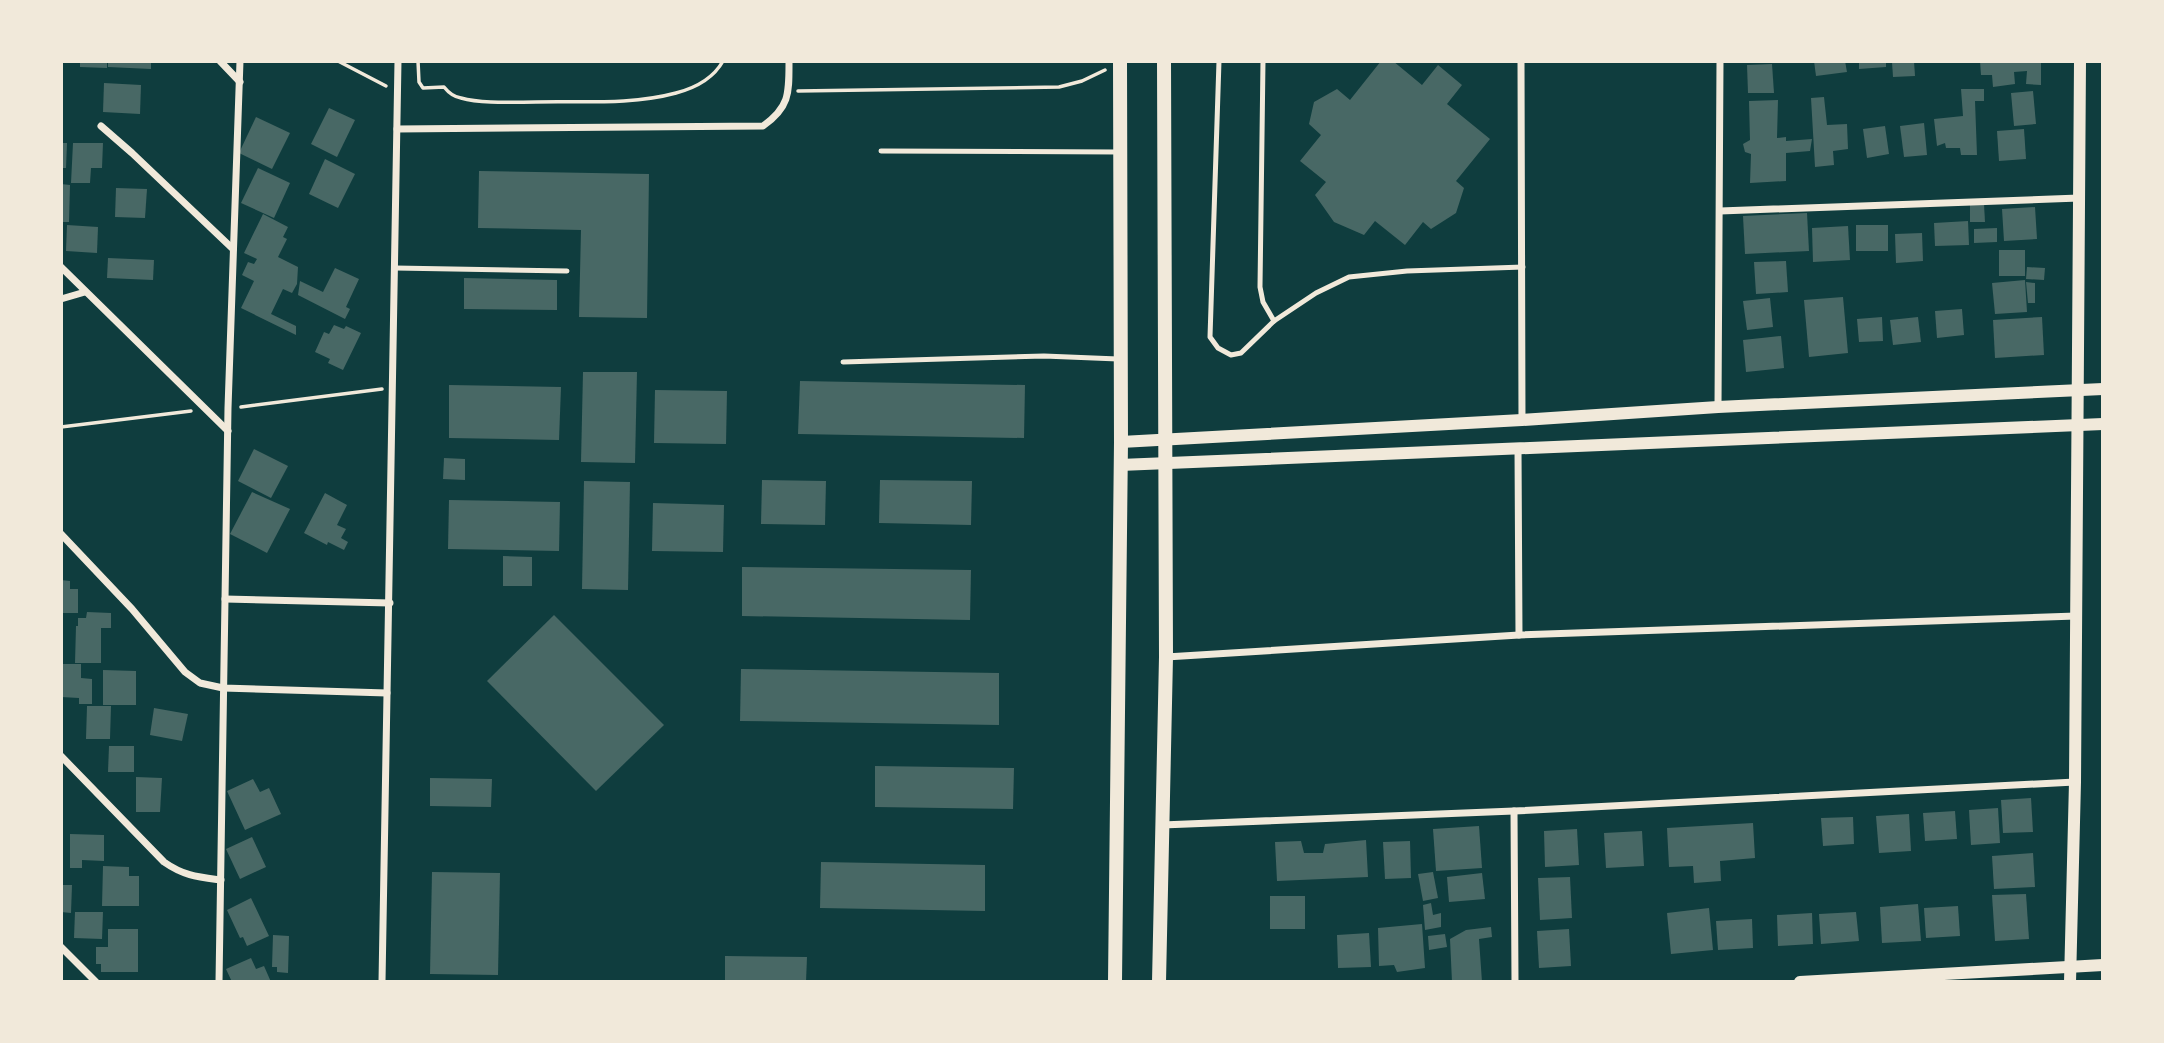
<svg xmlns="http://www.w3.org/2000/svg" width="2164" height="1043" font-family="'PT Serif',serif">
<style>
.building{fill:#486865}
.lines{fill:none;stroke-linecap:round;stroke-linejoin:round}
.path{stroke:#f1e9da;stroke-width:3.5}
.service{stroke:#f1e9da;stroke-width:5}
.minor{stroke:#f1e9da;stroke-width:7}
.tertiary{stroke:#f1e9da;stroke-width:12}
.secondary{stroke:#f1e9da;stroke-width:14}
</style>
<rect width="100%" height="100%" fill="#0f3d3e"/>
<g class="building">
<polygon points="80,61 107,61 107,68 80,67"/>
<polygon points="108,61 151,61 151,69 108,67"/>
<polygon points="1381,61 1393,61 1422,85 1438,65 1462,85 1447,104 1490,139 1456,181 1464,188 1456,213 1431,229 1423,222 1405,245 1375,221 1364,235 1334,222 1315,195 1326,182 1300,161 1321,135 1309,124 1314,102 1337,89 1350,100"/>
<polygon points="1814,61 1845,61 1847,72 1816,76"/>
<polygon points="1859,61 1886,61 1886,67 1859,69"/>
<polygon points="1914,61 1915,76 1893,77 1892,62"/>
<polygon points="1980,61 2041,61 2041,85 2026,84 2027,71 2014,72 2015,84 1993,87 1992,75 1981,75"/>
<polygon points="1772,64 1774,93 1748,93 1747,65"/>
<polygon points="104,83 141,85 140,114 103,112"/>
<polygon points="1961,89 1984,89 1984,101 1975,101 1977,155 1961,155 1960,148 1946,148 1945,143 1937,146 1934,119 1963,116"/>
<polygon points="2033,91 2036,124 2014,126 2011,93"/>
<polygon points="1824,97 1827,125 1847,124 1848,149 1833,151 1834,165 1815,167 1811,98"/>
<polygon points="1778,100 1777,138 1786,137 1786,141 1812,139 1810,151 1786,153 1786,181 1750,183 1751,154 1745,152 1743,144 1750,140 1749,101"/>
<polygon points="329,108 355,120 337,157 311,144"/>
<polygon points="256,117 290,133 272,169 239,153"/>
<polygon points="1924,123 1927,155 1904,157 1900,126"/>
<polygon points="1885,126 1889,154 1867,158 1863,129"/>
<polygon points="2024,129 2026,159 1999,161 1997,131"/>
<polygon points="61,143 67,143 66,168 61,168"/>
<polygon points="73,143 103,143 102,168 91,168 90,183 71,183"/>
<polygon points="325,159 355,174 338,208 309,194"/>
<polygon points="258,168 290,183 274,218 241,203"/>
<polygon points="479,171 649,174 647,318 579,317 581,230 478,228"/>
<polygon points="61,184 70,185 69,222 61,222"/>
<polygon points="116,188 147,189 145,218 115,217"/>
<polygon points="1984,204 1985,222 1970,222 1970,205"/>
<polygon points="2035,207 2037,239 2004,241 2002,209"/>
<polygon points="1807,213 1809,251 1745,254 1743,216"/>
<polygon points="263,214 288,227 283,237 287,239 278,257 298,267 297,284 292,293 283,289 271,314 296,326 296,335 241,308 254,281 242,275 248,262 254,264 257,259 244,253"/>
<polygon points="1968,221 1969,245 1935,246 1934,223"/>
<polygon points="67,225 98,227 97,253 66,251"/>
<rect x="1856" y="225" width="32" height="26"/>
<polygon points="1848,226 1850,260 1813,262 1812,228"/>
<polygon points="1997,228 1997,242 1974,243 1974,229"/>
<polygon points="1922,233 1923,261 1896,263 1895,234"/>
<rect x="1999" y="250" width="26" height="26"/>
<polygon points="108,258 154,260 153,280 107,278"/>
<polygon points="1786,261 1788,292 1756,294 1754,262"/>
<polygon points="2027,267 2045,268 2044,280 2026,279"/>
<polygon points="335,268 359,279 346,307 350,309 345,319 298,295 300,281 323,292"/>
<polygon points="464,278 557,280 557,310 464,309"/>
<polygon points="2025,280 2027,312 1995,314 1992,283"/>
<polygon points="2026,282 2035,283 2035,303 2028,303"/>
<polygon points="1843,297 1848,353 1809,357 1804,300"/>
<polygon points="1770,298 1773,327 1747,330 1743,301"/>
<polygon points="1962,309 1964,335 1937,338 1935,311"/>
<polygon points="1882,317 1883,341 1859,342 1857,319"/>
<polygon points="1918,317 1921,342 1893,345 1890,320"/>
<polygon points="2042,317 2044,355 1995,358 1993,320"/>
<polygon points="334,325 344,329 346,326 361,333 343,370 328,363 330,359 315,352 324,332 329,334"/>
<polygon points="1781,336 1784,368 1746,372 1743,340"/>
<polygon points="583,372 637,372 635,463 581,462"/>
<polygon points="800,381 1025,385 1024,438 798,434"/>
<polygon points="449,385 561,387 559,440 449,438"/>
<polygon points="655,390 727,391 726,444 654,443"/>
<polygon points="254,449 288,466 271,498 238,481"/>
<polygon points="444,458 465,459 465,480 443,479"/>
<polygon points="762,480 826,481 825,525 761,524"/>
<polygon points="880,480 972,481 971,525 879,523"/>
<polygon points="584,481 630,482 628,590 582,589"/>
<polygon points="252,492 290,509 267,553 230,534"/>
<polygon points="325,493 347,505 337,525 346,529 341,538 348,542 344,550 328,542 327,545 304,533"/>
<polygon points="449,500 560,502 559,551 448,549"/>
<polygon points="653,503 724,505 723,552 652,551"/>
<polygon points="503,556 532,557 532,586 503,586"/>
<polygon points="742,567 971,570 970,620 742,616"/>
<polygon points="61,580 70,581 70,589 78,589 78,613 61,613"/>
<polygon points="87,612 111,613 111,628 101,628 101,663 75,663 76,626 78,626 78,618 86,618"/>
<polygon points="554,615 664,725 596,791 487,681"/>
<polygon points="61,664 81,664 81,678 92,679 92,704 79,704 79,698 61,697"/>
<polygon points="741,669 999,673 999,725 740,721"/>
<polygon points="103,670 136,671 136,705 103,705"/>
<polygon points="87,706 111,706 110,739 86,739"/>
<polygon points="154,708 188,714 182,741 150,735"/>
<polygon points="109,746 134,746 134,772 108,772"/>
<polygon points="875,766 1014,768 1013,809 875,807"/>
<polygon points="136,777 162,778 160,812 136,812"/>
<polygon points="430,778 492,779 491,807 430,806"/>
<polygon points="253,779 260,792 269,788 281,814 245,830 227,791"/>
<polygon points="2031,798 2033,832 2003,833 2001,800"/>
<polygon points="1998,808 2000,843 1971,845 1969,810"/>
<polygon points="1955,811 1957,839 1925,841 1923,813"/>
<polygon points="1909,814 1911,851 1879,853 1876,816"/>
<polygon points="1853,817 1854,844 1823,846 1821,818"/>
<polygon points="1753,823 1755,858 1720,861 1721,881 1694,883 1693,866 1669,867 1667,828"/>
<polygon points="1479,826 1482,868 1436,871 1433,829"/>
<polygon points="1577,829 1579,865 1545,867 1544,831"/>
<polygon points="1642,831 1644,866 1606,868 1604,833"/>
<polygon points="70,834 104,835 104,861 82,860 82,868 70,868"/>
<polygon points="252,837 266,867 240,879 226,849"/>
<polygon points="1366,840 1368,877 1277,881 1275,842 1301,841 1304,853 1323,853 1325,844"/>
<polygon points="1410,841 1411,878 1385,879 1383,842"/>
<polygon points="2033,853 2035,887 1994,889 1992,856"/>
<polygon points="821,862 985,865 985,911 820,908"/>
<polygon points="103,866 129,867 129,876 139,876 139,906 102,906"/>
<polygon points="432,872 500,873 498,975 430,974"/>
<polygon points="1433,872 1438,898 1423,901 1418,874"/>
<polygon points="1482,873 1485,899 1449,902 1447,877"/>
<polygon points="1570,877 1572,918 1540,920 1538,878"/>
<polygon points="61,885 72,885 71,913 61,912"/>
<polygon points="2026,894 2029,939 1995,941 1992,895"/>
<rect x="1270" y="896" width="35" height="33"/>
<polygon points="251,898 269,936 247,946 243,937 240,938 227,910"/>
<polygon points="1431,903 1433,915 1441,913 1441,927 1425,930 1423,905"/>
<polygon points="1918,904 1921,941 1882,943 1880,907"/>
<polygon points="1958,906 1960,936 1926,938 1924,908"/>
<polygon points="1709,908 1713,950 1671,954 1667,913"/>
<polygon points="75,912 103,912 102,939 74,938"/>
<polygon points="1856,912 1859,941 1821,944 1819,914"/>
<polygon points="1812,913 1813,944 1778,946 1777,915"/>
<polygon points="1752,919 1753,948 1718,950 1716,921"/>
<polygon points="1422,924 1425,968 1397,972 1394,965 1379,966 1378,928"/>
<polygon points="1491,927 1492,937 1479,939 1482,982 1452,982 1450,939 1466,930"/>
<polygon points="108,929 138,929 138,972 101,972 101,964 96,964 96,947 108,947"/>
<polygon points="1569,929 1571,966 1539,968 1537,931"/>
<polygon points="1369,933 1371,967 1338,968 1337,935"/>
<polygon points="1445,934 1447,947 1429,950 1428,936"/>
<polygon points="273,935 289,936 288,973 277,972 277,967 272,967"/>
<polygon points="725,956 807,957 806,982 725,982"/>
<polygon points="251,958 256,969 264,966 271,982 232,982 226,969"/>
</g>
<g class="lines">
<g class="path">
<polyline points="338,61 386,86"/>
<path d="M 418,61 L 419,82 L 423,88 L 444,87 C 448,92 454,97 461,98 C 482,104 515,102 536,102 C 582,101 632,105 676,93 C 695,88 713,79 723,61"/>
<polyline points="798,91 1059,87 1082,81 1105,70"/>
<polyline points="241,407 382,389"/>
<polyline points="61,427 191,411"/>
</g>
<g class="service">
<polyline points="1219,61 1210,337 1218,348 1231,355 1241,353 1274,321 1316,293 1349,277 1407,271 1523,267"/>
<polyline points="1263,61 1260,287 1263,302 1274,321"/>
<polyline points="881,151 1119,152"/>
<polyline points="395,268 567,271"/>
<polyline points="843,362 1044,356 1118,359"/>
</g>
<g class="minor">
<polyline points="220,61 240,82"/>
<polyline points="1521,61 1522,420"/>
<polyline points="101,126 132,153 233,249"/>
<path d="M 397,129 L 763,126 C 790,107 789,93 789,61"/>
<polyline points="1720,211 2079,198"/>
<polyline points="61,267 228,431"/>
<polyline points="61,299 85,292"/>
<polyline points="1718,407 1720,61"/>
<polyline points="1518,448 1519,635"/>
<polyline points="61,534 132,609 185,672 200,683 223,688 387,693"/>
<polyline points="225,599 390,603"/>
<polyline points="1166,657 1519,635 2076,616"/>
<path d="M 61,756 L 164,862 C 184,876 198,877 221,880"/>
<polyline points="1514,811 1515,982"/>
<polyline points="1162,825 1514,811 2075,782"/>
<polyline points="61,947 96,982"/>
<polyline points="219,982 228,408 240,61"/>
<polyline points="382,982 398,61"/>
</g>
<g class="tertiary">
<polyline points="1121,442 1522,420 1718,407 2103,389"/>
<polyline points="1120,465 2103,424"/>
<polyline points="1800,982 2103,965"/>
<polyline points="2070,982 2075,782 2080,61"/>
</g>
<g class="secondary">
<polyline points="1115,982 1121,442 1120,61"/>
<polyline points="1159,982 1166,657 1164,61"/>
</g>
</g>
<rect width="2164" height="1043" fill="none" stroke="#f1e9da" stroke-width="126"/>
</svg>
